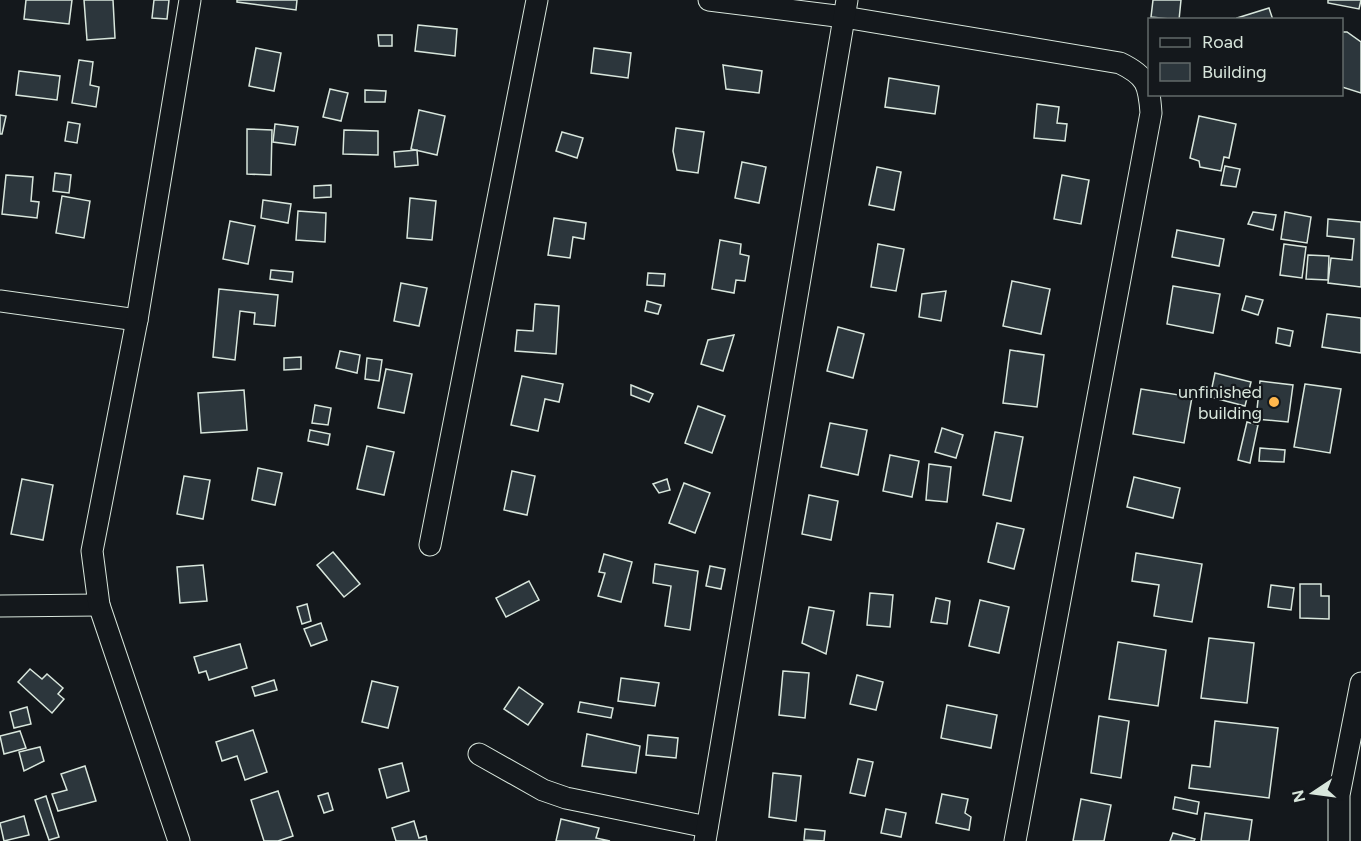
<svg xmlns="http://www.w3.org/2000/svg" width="1361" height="841" font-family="Figtree,sans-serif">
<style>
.building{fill:#2c363c;stroke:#d8e6dc;stroke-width:1.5}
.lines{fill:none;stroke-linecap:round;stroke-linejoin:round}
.minor-casing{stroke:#d8e6dc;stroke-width:23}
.minor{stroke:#14181c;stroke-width:21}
.poi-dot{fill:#ffb74d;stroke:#14181c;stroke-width:2}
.labels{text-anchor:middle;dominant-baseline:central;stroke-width:4.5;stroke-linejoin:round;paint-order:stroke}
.poi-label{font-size:18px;fill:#d8e6dc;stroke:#14181c;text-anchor:end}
</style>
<rect width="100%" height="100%" fill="#14181c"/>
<g class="building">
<polygon points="26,0 72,0 69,24 24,19"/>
<polygon points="84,0 113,0 115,38 87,40"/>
<polygon points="154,0 169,0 167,19 152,18"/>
<polygon points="237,0 297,0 296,10 237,2"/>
<polygon points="1153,0 1181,0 1179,20 1151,17"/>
<polygon points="1328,0 1361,0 1359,9 1328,3"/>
<polygon points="1269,8 1273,20 1238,20 1237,18"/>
<polygon points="418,25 457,29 455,56 415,51"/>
<polygon points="1342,32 1347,32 1361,42 1361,93 1342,87"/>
<polygon points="378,35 392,35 392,46 379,46"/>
<polygon points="256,48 281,53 274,91 249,86"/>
<polygon points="594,48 631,53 628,78 591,73"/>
<polygon points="79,60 93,62 90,85 99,87 96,107 72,103"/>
<polygon points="723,65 762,71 759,93 726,89"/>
<polygon points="19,71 60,76 57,100 16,95"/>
<polygon points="889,78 939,86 935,114 885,107"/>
<polygon points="330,89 348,93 341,121 323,117"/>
<polygon points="365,90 386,91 385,102 365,102"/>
<polygon points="1037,104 1059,107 1057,123 1067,124 1065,141 1034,138"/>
<polygon points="419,110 445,116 437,155 411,149"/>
<polygon points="0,115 6,116 2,134 0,134"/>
<polygon points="1199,116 1236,124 1229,158 1224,157 1221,171 1200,167 1199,161 1190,158"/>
<polygon points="68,122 80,124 77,143 65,141"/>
<polygon points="275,124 298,127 295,145 273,142"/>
<polygon points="676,128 704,132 698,173 677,170 673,151"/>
<polygon points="247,129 272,130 271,175 247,174"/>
<polygon points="344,130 378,131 378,155 343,154"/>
<polygon points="562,132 583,138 577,158 556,151"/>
<polygon points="417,150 418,165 395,167 394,152"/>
<polygon points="742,162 766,167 759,203 735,198"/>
<polygon points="1225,166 1240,169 1236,187 1221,185"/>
<polygon points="877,167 901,172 894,210 869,205"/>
<polygon points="55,173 71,175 69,193 53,191"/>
<polygon points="6,175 33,177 31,201 39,202 37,218 2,214"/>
<polygon points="1062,175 1089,180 1081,224 1054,219"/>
<polygon points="331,185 331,197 314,198 314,186"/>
<polygon points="62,196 90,201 84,238 56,233"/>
<polygon points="410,198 436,201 432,240 407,238"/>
<polygon points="263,200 291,204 288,223 261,218"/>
<polygon points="298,211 326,213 325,242 296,240"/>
<polygon points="1253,212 1276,215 1273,230 1248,224"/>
<polygon points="1285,212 1311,217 1307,243 1281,239"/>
<polygon points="554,218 586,223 584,239 573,237 570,258 548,255"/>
<polygon points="1328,219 1361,222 1361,287 1328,283 1331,258 1352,260 1354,239 1327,236"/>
<polygon points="230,221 255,226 248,264 223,259"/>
<polygon points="1177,230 1224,239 1219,266 1172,257"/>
<polygon points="720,240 741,244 740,254 749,256 745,281 736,280 734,293 712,289"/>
<polygon points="878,244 904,249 896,291 871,287"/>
<polygon points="1284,244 1306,247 1302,278 1280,275"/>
<polygon points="1308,255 1329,256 1328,280 1306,279"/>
<polygon points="271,270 293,272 292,282 270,279"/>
<polygon points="648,273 665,274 664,286 647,285"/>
<polygon points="1012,281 1050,289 1041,334 1003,326"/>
<polygon points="401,283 427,288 419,326 394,321"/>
<polygon points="1173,286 1220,294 1213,333 1167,324"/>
<polygon points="219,289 278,295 275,326 254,324 255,313 240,311 235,360 213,357"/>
<polygon points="946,291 941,321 919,317 922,294"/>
<polygon points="1246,296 1263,300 1258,315 1242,310"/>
<polygon points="647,301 661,305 658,314 645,311"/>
<polygon points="535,304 559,306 556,354 515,351 517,330 533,331"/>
<polygon points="1327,314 1361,318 1361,353 1322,347"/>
<polygon points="838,327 864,334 853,378 827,371"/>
<polygon points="1278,328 1293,331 1290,346 1276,343"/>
<polygon points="734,335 723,371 701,364 708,340"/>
<polygon points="1010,350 1044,355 1037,407 1003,403"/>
<polygon points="340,351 360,355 357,373 336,368"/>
<polygon points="301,357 301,369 284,370 284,358"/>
<polygon points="367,358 382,360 379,381 365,379"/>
<polygon points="386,369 412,374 404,413 378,408"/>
<polygon points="1215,373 1251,382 1245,406 1210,397"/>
<polygon points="522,376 563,384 559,402 545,399 538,431 511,425"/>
<polygon points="1260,381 1293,385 1288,422 1256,419"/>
<polygon points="1305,384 1341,389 1330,453 1294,447"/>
<polygon points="631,385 653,394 649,402 631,395"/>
<polygon points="1141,389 1192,397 1184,443 1133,434"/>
<polygon points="244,390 247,430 201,433 198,393"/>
<polygon points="315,405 331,408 328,425 312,423"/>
<polygon points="698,406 725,416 712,453 685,443"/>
<polygon points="1247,422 1258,425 1250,463 1238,460"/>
<polygon points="830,423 867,430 858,475 821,467"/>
<polygon points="942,428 963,435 956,458 935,452"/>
<polygon points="310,430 330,434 328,445 308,441"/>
<polygon points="995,432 1023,437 1011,501 983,495"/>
<polygon points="367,446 394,452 384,495 357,489"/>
<polygon points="1260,448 1285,450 1284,462 1259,461"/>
<polygon points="890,455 919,461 912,497 883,491"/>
<polygon points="929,464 951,467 947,502 926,500"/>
<polygon points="258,468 282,473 275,505 252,500"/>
<polygon points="512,471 535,476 527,515 504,510"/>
<polygon points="184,476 210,480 203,519 177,514"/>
<polygon points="1134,477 1180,488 1173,518 1127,507"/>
<polygon points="22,479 53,485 43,540 11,534"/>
<polygon points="667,479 670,490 659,493 653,484"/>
<polygon points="684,483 710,493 695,533 669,523"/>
<polygon points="809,495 838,501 831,540 802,534"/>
<polygon points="997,523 1024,529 1014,569 988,562"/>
<polygon points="333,552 360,584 344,597 317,565"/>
<polygon points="1136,553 1202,564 1192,622 1154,616 1159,585 1132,581"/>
<polygon points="604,554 632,562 621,602 598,596 605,573 599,572"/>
<polygon points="655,564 698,571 690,630 665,626 671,586 653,583"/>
<polygon points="203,565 207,601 180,603 177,567"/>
<polygon points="710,566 725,569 721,589 706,586"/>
<polygon points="529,581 539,600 506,617 496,598"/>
<polygon points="1300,584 1321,584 1321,596 1329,596 1329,619 1300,618"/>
<polygon points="1271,585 1294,588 1291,610 1268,607"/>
<polygon points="870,593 893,595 890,627 867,625"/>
<polygon points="936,598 950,601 947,624 931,622"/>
<polygon points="980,600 1009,607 999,653 969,646"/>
<polygon points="307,604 311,621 302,624 297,607"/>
<polygon points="809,607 834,611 826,654 802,643"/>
<polygon points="321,623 327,640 311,646 304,629"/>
<polygon points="1209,638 1254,643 1247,703 1201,698"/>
<polygon points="1118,642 1166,650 1158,706 1109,699"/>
<polygon points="240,644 247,668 209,680 206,671 199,673 194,657"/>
<polygon points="30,669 42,679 47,674 63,688 58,694 64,699 52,713 18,682"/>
<polygon points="783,671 809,673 805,718 779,715"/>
<polygon points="857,675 883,682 876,710 850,704"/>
<polygon points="621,678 659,683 655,706 618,701"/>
<polygon points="274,680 277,690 255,696 252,687"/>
<polygon points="372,681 398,687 388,728 362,722"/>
<polygon points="519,687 543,704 528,725 504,709"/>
<polygon points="580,702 613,708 611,718 578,712"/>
<polygon points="947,705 997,715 991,748 941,738"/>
<polygon points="27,707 31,724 14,728 10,712"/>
<polygon points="1099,716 1129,721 1121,778 1091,773"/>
<polygon points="1215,721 1278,728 1269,798 1189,788 1192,765 1210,767"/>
<polygon points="253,730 267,772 245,780 237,756 222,761 216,742"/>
<polygon points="20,731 26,748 4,754 0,736"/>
<polygon points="587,734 640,746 636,773 582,766"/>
<polygon points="648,735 678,738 676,758 646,755"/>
<polygon points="40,747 44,761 24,771 19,752"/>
<polygon points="858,759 873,762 865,796 850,793"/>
<polygon points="402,763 409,791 387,798 379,769"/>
<polygon points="85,766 96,801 58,811 52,794 67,790 61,774"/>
<polygon points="773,773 801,776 796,821 769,817"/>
<polygon points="278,791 293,836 278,841 264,841 251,800"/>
<polygon points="328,793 333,810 324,813 318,796"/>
<polygon points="942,794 968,799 965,813 971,817 969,830 936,823"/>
<polygon points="46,796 59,837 49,840 35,800"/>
<polygon points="1175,797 1199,802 1197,814 1173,809"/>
<polygon points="1081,799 1111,805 1104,841 1073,841"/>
<polygon points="886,809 906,813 901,837 881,833"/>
<polygon points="1205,813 1252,820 1249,841 1201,841"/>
<polygon points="24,816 29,835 4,841 0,823"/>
<polygon points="561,819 599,828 596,838 610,841 556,841"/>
<polygon points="414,821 419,838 426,836 427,841 396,841 392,828"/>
<polygon points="805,829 825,831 824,841 804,840"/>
<polygon points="1173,833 1195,839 1194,841 1170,841"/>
</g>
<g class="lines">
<defs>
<g id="minor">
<path d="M 709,0 L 844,17 L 1120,63 C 1147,76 1149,85 1151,113 L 1015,841"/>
<polyline points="0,301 137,320"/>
<polyline points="430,545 537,0"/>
<polyline points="0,606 99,605"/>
<polyline points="479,754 543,790 566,798 707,827"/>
<polyline points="179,841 99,605 92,551 137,320 190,0"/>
<polyline points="705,841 847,0"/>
<polyline points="1339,841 1339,795 1361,683"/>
</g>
</defs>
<use href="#minor" class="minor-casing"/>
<use href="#minor" class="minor"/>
</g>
<circle class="poi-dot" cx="1274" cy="402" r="6"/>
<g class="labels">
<g class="poi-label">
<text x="1262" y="392">unfinished<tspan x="1262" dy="21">building</tspan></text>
</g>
</g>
<rect x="1148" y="18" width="195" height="78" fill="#14181c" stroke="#626a69" stroke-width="1.5"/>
<rect x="1160" y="38" width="30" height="9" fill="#14181c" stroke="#626a69" stroke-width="1.5"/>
<text x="1202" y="48" font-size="18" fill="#d8e6dc">Road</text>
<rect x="1160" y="63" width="30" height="18" fill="#2c363c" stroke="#626a69" stroke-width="1.5"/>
<text x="1202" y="78" font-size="18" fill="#d8e6dc">Building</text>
<g transform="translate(1313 793) rotate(257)" stroke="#14181c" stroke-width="4.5" paint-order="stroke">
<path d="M0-4.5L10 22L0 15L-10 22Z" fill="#d8e6dc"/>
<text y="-9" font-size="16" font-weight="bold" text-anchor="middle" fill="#d8e6dc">N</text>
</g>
</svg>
